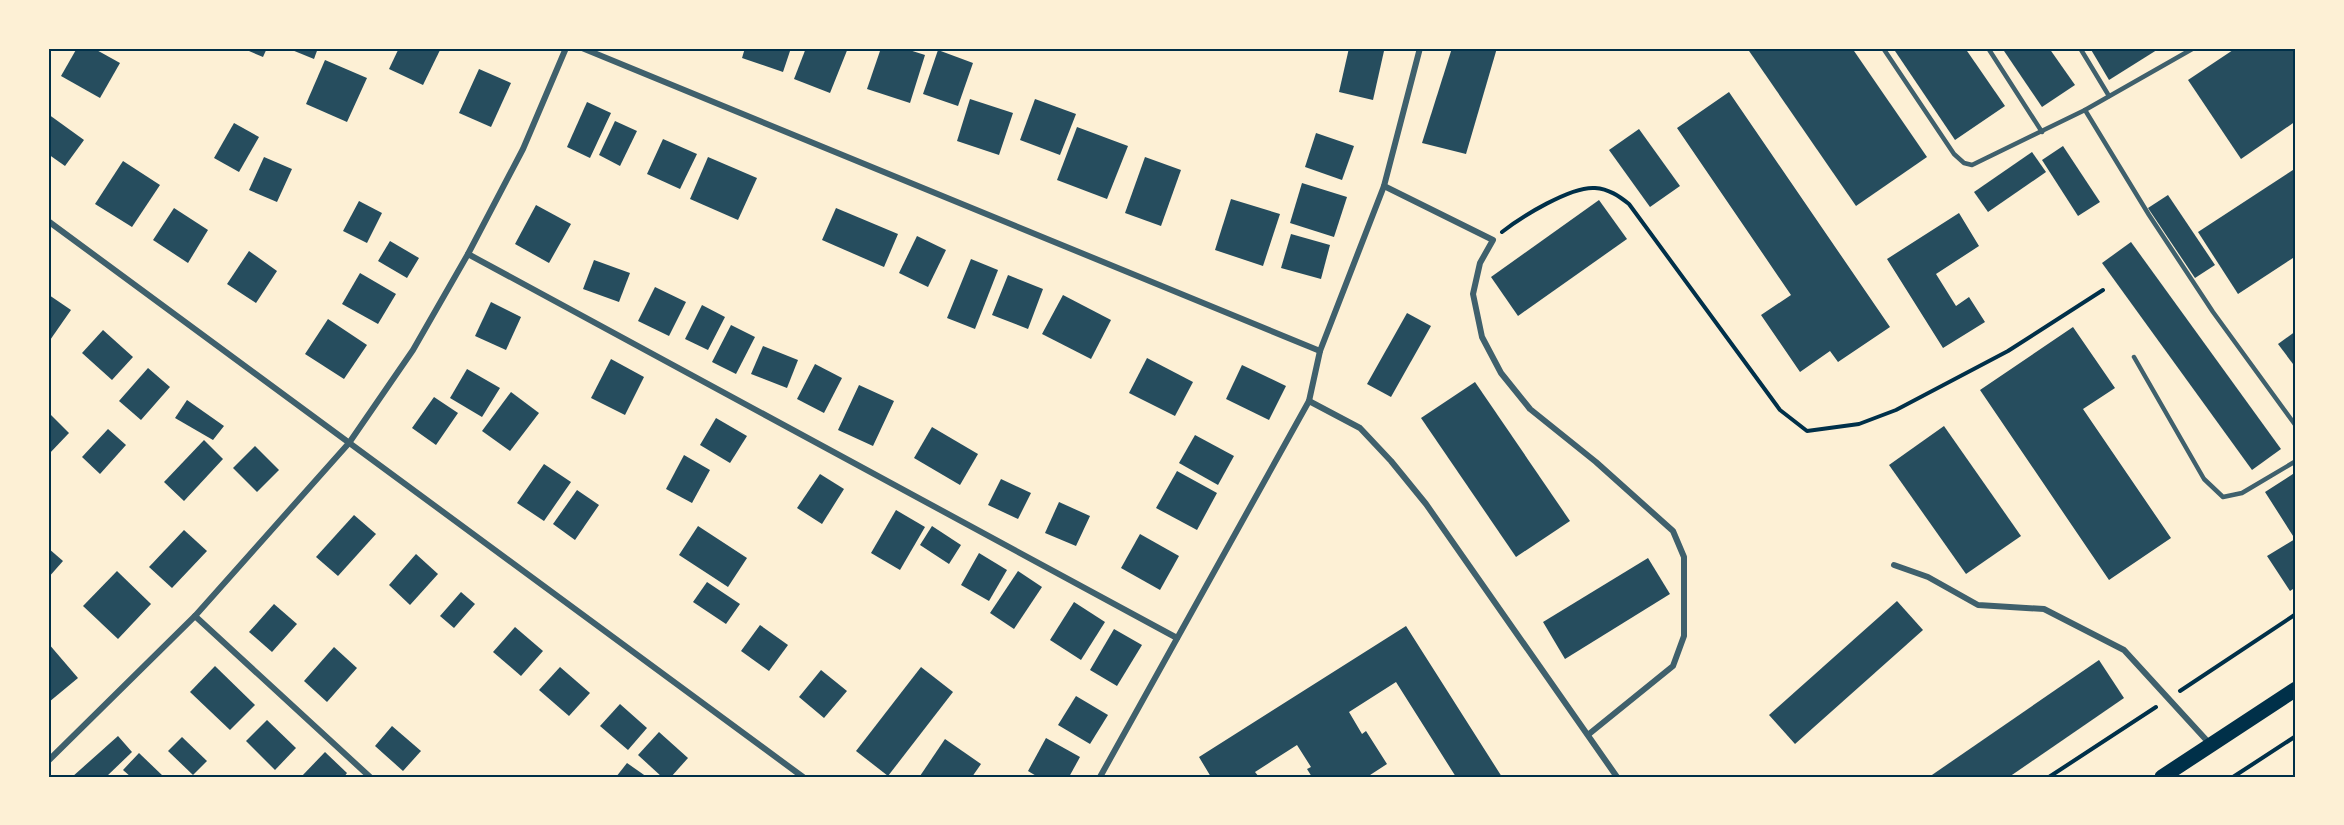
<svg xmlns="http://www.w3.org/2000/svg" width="2344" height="825" font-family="'Exo 2',sans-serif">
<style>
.building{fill:#264d5e}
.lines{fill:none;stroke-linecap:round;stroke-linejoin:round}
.path{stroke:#003049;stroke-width:4}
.service{stroke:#3f606c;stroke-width:4.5}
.minor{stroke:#3f606c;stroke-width:6}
.primary{stroke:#003049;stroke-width:15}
.neatline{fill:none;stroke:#003049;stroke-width:2}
</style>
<rect width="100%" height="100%" fill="#fdf0d5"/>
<g class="building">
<polygon points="77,48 93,48 120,63 100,98 61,76"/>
<polygon points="242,48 267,48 263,57"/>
<polygon points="287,48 318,48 314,59"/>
<polygon points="399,48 441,48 423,85 389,69"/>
<polygon points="745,48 791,48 783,72 742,58"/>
<polygon points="806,48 848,48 830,93 794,79"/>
<polygon points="881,48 903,48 925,55 910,103 867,89"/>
<polygon points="1349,48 1370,48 1384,51 1373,100 1339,92"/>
<polygon points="1452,48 1497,48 1466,154 1422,143"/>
<polygon points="1747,48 1852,48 1927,157 1856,206"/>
<polygon points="1893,48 1965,48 2005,106 1955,140"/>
<polygon points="2002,48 2049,48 2075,85 2042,107"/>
<polygon points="2090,48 2160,48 2109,80"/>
<polygon points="2236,48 2296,48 2296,121 2241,159 2188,80"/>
<polygon points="938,50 973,63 958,106 923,94"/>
<polygon points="325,60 367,78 347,122 306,104"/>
<polygon points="479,69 511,83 491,127 459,113"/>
<polygon points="1729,92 1890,327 1838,362 1830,351 1800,372 1761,315 1791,295 1677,128"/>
<polygon points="970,99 1013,113 999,155 957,141"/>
<polygon points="1035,99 1076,114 1060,155 1020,140"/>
<polygon points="587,102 611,113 590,158 567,147"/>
<polygon points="48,114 84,140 65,166 48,154"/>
<polygon points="615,121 637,131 620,166 599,155"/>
<polygon points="234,123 259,137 239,172 214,158"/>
<polygon points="1077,127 1128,146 1107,199 1057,180"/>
<polygon points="1639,129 1680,186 1650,207 1609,150"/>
<polygon points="1316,133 1354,146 1342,180 1305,167"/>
<polygon points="663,139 697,154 680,189 647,174"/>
<polygon points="2063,146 2100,202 2078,216 2042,160"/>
<polygon points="2032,152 2046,172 1988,212 1974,192"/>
<polygon points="264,157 292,169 277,202 249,190"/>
<polygon points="708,157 757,178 738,220 690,199"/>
<polygon points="1145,157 1181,170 1161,226 1125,213"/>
<polygon points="123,161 160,185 132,227 95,204"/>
<polygon points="2296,168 2296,256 2238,294 2198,232"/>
<polygon points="1302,183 1347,197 1334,237 1290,223"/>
<polygon points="2168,195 2215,265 2195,278 2148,208"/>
<polygon points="1231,199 1280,214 1263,266 1215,250"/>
<polygon points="1599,200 1627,239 1518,316 1491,277"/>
<polygon points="359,201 382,213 367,243 343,231"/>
<polygon points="536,205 571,224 549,263 515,244"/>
<polygon points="174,208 208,230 188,263 153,240"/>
<polygon points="836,208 898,234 884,267 822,240"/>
<polygon points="1959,213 1979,246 1936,274 1956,306 1969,297 1985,322 1943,348 1887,259"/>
<polygon points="1291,234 1330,245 1321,279 1281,268"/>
<polygon points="917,236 946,250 928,287 899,273"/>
<polygon points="390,241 419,258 407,278 378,261"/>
<polygon points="2131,242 2281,449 2252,470 2102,263"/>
<polygon points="249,251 277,271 256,303 227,284"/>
<polygon points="971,259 998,270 975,329 947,318"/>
<polygon points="594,260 630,273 619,302 583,289"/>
<polygon points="360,273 396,294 378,324 342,304"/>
<polygon points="1008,275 1043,289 1028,329 992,315"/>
<polygon points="655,287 686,302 669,336 638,321"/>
<polygon points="49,295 71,310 48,343 48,296"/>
<polygon points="1063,295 1111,320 1091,359 1042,334"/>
<polygon points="491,302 521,317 506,350 475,336"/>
<polygon points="702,305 725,317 708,350 685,339"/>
<polygon points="1407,313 1431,326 1391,397 1367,384"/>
<polygon points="328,319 367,345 344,379 305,354"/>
<polygon points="731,325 755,337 736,374 712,362"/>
<polygon points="2073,327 2115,388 2083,409 2171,538 2109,580 1980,390"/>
<polygon points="103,330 133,357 112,380 82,353"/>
<polygon points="2296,331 2296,368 2278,344"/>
<polygon points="763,346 798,360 787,388 751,374"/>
<polygon points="1147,358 1193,382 1175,416 1129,393"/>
<polygon points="611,359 644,377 625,415 591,398"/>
<polygon points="815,364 842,378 824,413 797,399"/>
<polygon points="1242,365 1286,386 1269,420 1226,399"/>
<polygon points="148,368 170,387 141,420 119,401"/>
<polygon points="467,369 500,388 482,417 450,398"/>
<polygon points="1475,382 1570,521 1516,557 1421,418"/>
<polygon points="859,385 894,401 873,446 838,430"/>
<polygon points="511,392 539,413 510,451 482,431"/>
<polygon points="434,397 458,413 436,445 412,428"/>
<polygon points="187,400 224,426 213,440 175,418"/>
<polygon points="48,412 69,433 48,455"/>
<polygon points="716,418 747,436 730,463 700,445"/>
<polygon points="1944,426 2021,536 1966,574 1889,465"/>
<polygon points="932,427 978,454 960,485 914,458"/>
<polygon points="108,429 126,445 100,474 82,457"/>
<polygon points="1195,435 1234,456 1218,485 1179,463"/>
<polygon points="204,440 223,459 184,501 164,482"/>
<polygon points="255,446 279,470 257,492 233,468"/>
<polygon points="684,455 710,470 692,503 666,489"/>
<polygon points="544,464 571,482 544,521 517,503"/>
<polygon points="1177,471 1217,493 1197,530 1156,508"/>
<polygon points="2296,472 2296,587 2290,591 2267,556 2295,539 2265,492"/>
<polygon points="820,474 844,489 822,524 797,508"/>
<polygon points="1001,479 1031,493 1018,519 988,505"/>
<polygon points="577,490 599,505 575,540 553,524"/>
<polygon points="1059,502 1090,516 1076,546 1045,533"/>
<polygon points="896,510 925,527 900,570 871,553"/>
<polygon points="354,515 376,534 338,576 316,557"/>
<polygon points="698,526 747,558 728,587 679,555"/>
<polygon points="932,526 961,545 949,564 920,545"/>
<polygon points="184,530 207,551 172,588 149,567"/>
<polygon points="1140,534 1179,556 1160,590 1121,568"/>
<polygon points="48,548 63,561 48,578"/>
<polygon points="979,553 1007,570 989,601 961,585"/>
<polygon points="416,554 438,574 410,605 389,585"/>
<polygon points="1648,558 1670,594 1565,659 1543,622"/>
<polygon points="117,571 151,604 118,639 83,606"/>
<polygon points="1018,571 1042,587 1014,629 990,613"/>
<polygon points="707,582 740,604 726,624 693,602"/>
<polygon points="461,592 475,604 454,628 440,616"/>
<polygon points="1897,601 1923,630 1795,744 1769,715"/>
<polygon points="1074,602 1105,622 1081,660 1050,640"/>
<polygon points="274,604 297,624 272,652 249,632"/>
<polygon points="760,625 788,645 769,671 741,651"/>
<polygon points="1406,626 1502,777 1456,777 1396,682 1349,712 1362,734 1366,731 1387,764 1367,777 1312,777 1307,769 1311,767 1297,745 1255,772 1259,777 1211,777 1199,757"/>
<polygon points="515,627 543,651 521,676 493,652"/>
<polygon points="1114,629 1142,645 1117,686 1090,670"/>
<polygon points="48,643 78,678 49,702 48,701"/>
<polygon points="334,647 357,668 327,702 304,681"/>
<polygon points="2099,660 2124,698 2009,777 1929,777"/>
<polygon points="215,666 255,705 230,730 190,692"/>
<polygon points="560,667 590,693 569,716 539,690"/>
<polygon points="921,667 953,692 888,776 856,751"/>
<polygon points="821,670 847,691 824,718 799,697"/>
<polygon points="1076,696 1108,715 1090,744 1058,725"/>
<polygon points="620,704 647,728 628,750 600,726"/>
<polygon points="267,720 296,748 275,770 246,741"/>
<polygon points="392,726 421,751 403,771 375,746"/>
<polygon points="659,732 688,758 671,777 662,777 638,755"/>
<polygon points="118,736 132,752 106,777 72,777"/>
<polygon points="182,737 207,761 193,775 168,751"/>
<polygon points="1046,738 1080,757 1069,777 1038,777 1028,771"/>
<polygon points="945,739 981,764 972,777 920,776"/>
<polygon points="325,752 347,773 344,777 301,777"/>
<polygon points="139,753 164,777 131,777 123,770"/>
<polygon points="627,763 647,777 616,777"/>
</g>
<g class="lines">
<g class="path">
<path d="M 1502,232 C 1521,217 1571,186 1595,188 C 1609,189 1619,196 1629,204 L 1780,410 L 1807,431 L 1859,424 L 1896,410 L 2008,351 L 2103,290"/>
<polyline points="2180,691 2296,614"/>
<polyline points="2049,777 2156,707"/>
<polyline points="2233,777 2296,736"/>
</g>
<g class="service">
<polyline points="1883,48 1954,154 1964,163 1972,165 2085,110 2194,48"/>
<polyline points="1988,48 2042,132"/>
<polyline points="2080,48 2109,96"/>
<polyline points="2085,110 2149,215 2213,312 2296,426"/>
<polyline points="2134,357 2204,479 2223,497 2242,493 2296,461"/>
</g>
<g class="minor">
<polyline points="582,48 1320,351"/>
<polyline points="1384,186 1493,240 1480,263 1473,294 1482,337 1501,373 1530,409 1596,462 1673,531 1684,557 1684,636 1673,666 1589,734"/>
<polyline points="48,221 803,777"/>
<polyline points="468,254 1177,638"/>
<polyline points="1309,401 1360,428 1391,461 1426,504 1617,777"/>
<polyline points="1894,565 1928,577 1978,605 2044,609 2124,650 2210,744"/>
<polyline points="195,616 370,777"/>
<polyline points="48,761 195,616 349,443 413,350 468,254 523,149 566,48"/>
<polyline points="1100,777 1309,401 1320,351 1384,186 1420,48"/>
</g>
<polyline class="primary" points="2162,777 2296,689"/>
</g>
<rect width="2344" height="825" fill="none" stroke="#fdf0d5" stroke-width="99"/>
<rect x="50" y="50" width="2244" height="726" class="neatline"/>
</svg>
